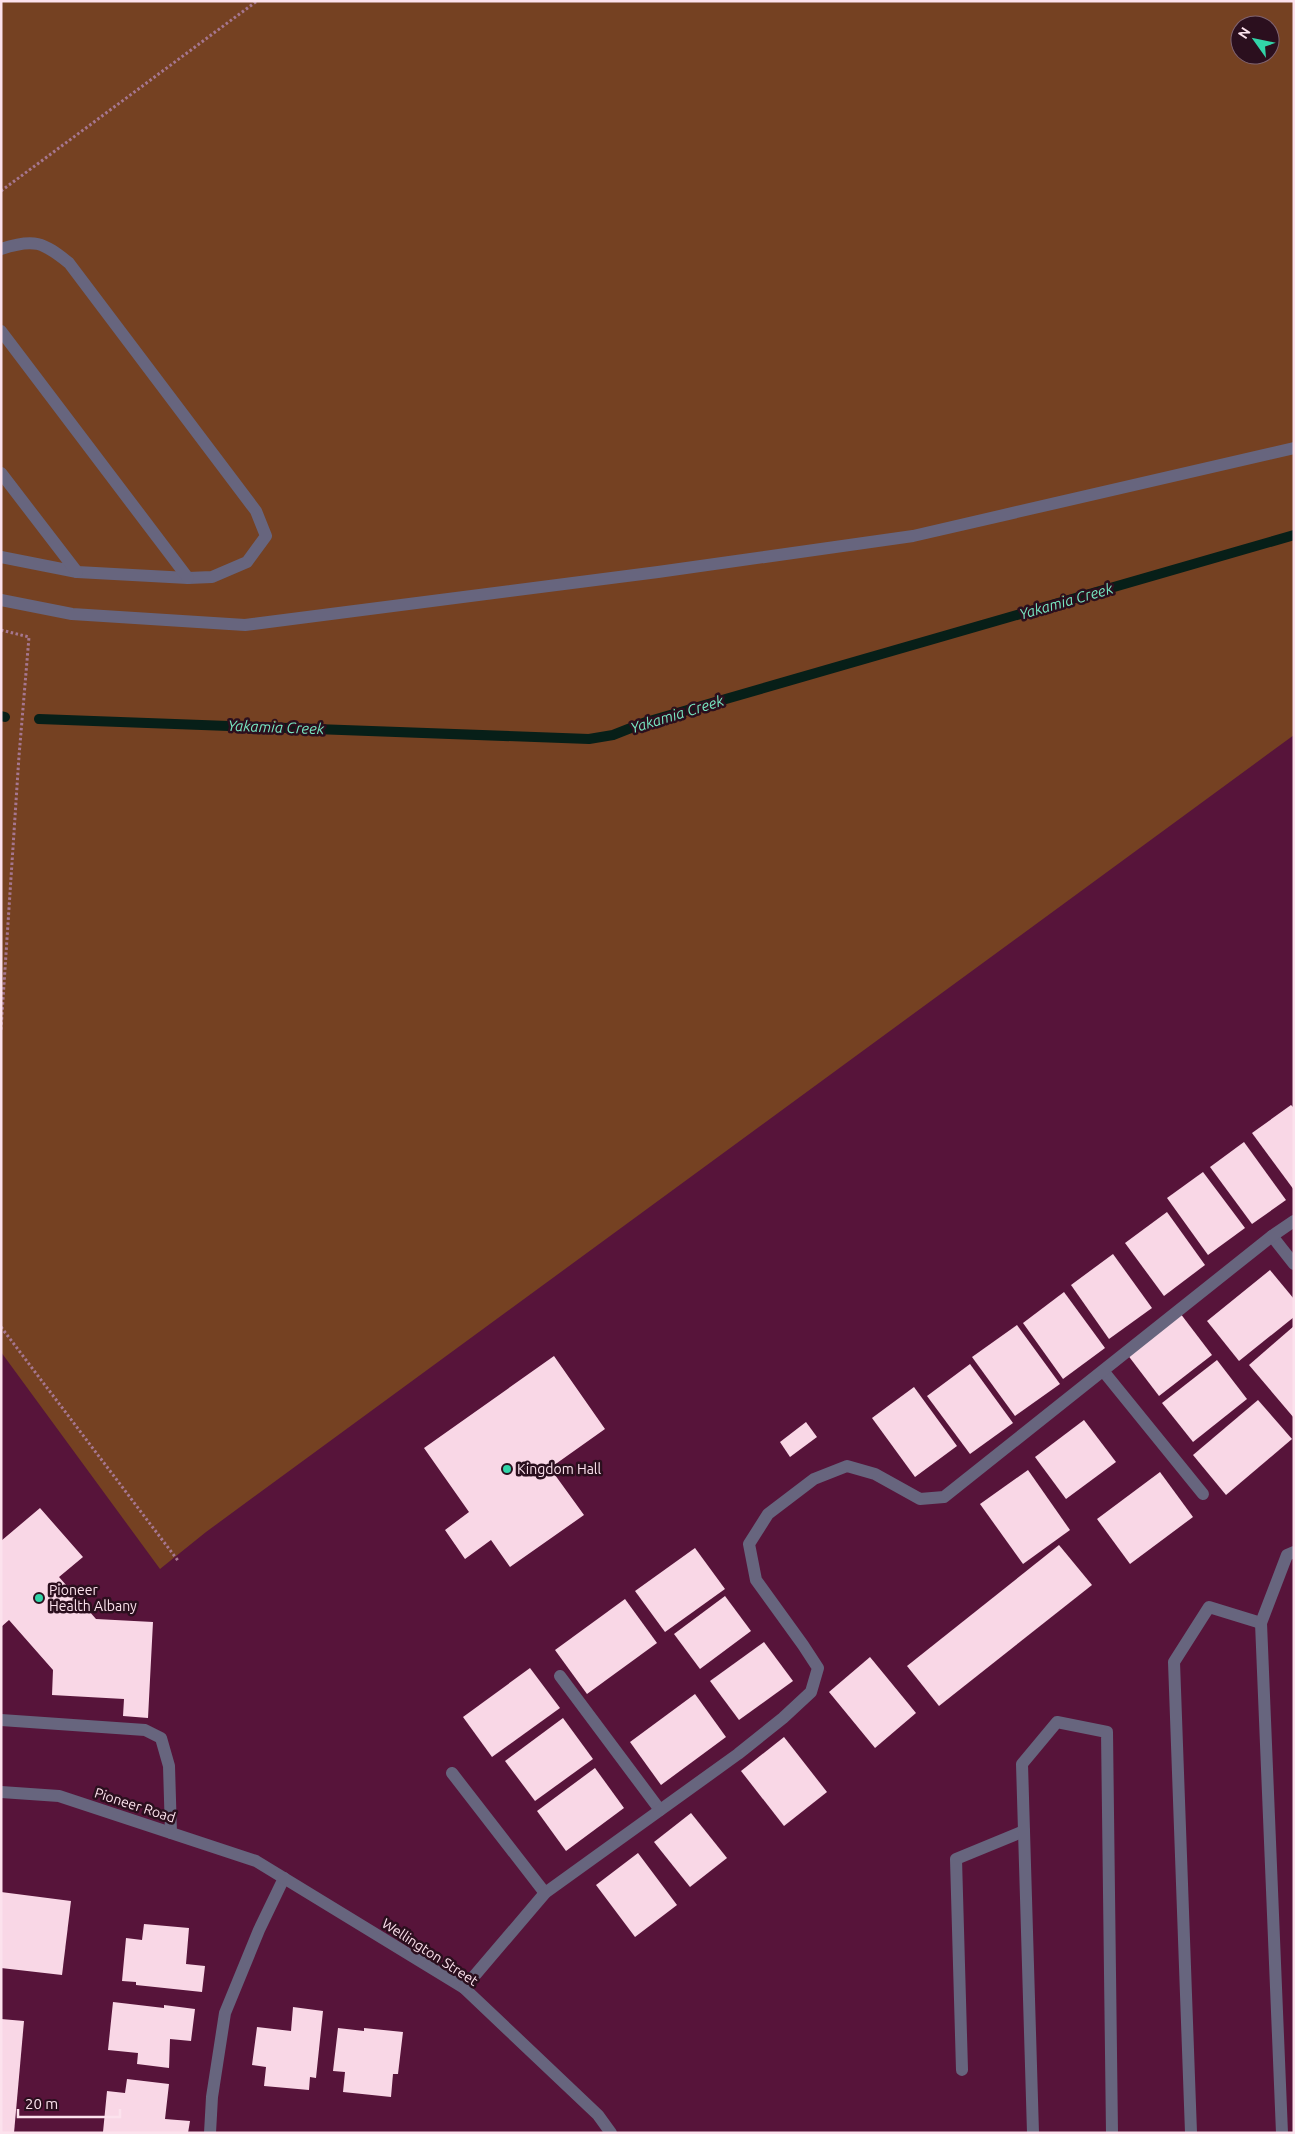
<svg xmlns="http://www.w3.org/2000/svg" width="1295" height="2134" font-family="Ubuntu,sans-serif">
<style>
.green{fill:#754122;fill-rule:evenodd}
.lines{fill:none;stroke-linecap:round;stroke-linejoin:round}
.stream{stroke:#071f18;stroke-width:10}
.building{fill:#f9d7e6}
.path{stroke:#a67790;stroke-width:3;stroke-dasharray:2.5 2.5;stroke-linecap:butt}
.lane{stroke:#67657e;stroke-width:12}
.street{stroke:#67657e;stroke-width:12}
.poi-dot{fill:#32d4a8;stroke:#2b0f1e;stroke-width:2}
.labels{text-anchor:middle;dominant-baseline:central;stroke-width:5;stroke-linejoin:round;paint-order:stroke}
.poi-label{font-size:14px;fill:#fce2ed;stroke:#2b0f1e;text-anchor:start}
.street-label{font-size:14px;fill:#fce2ed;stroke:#2b0f1e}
.water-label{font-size:15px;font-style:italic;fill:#77e6c1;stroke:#2b0f1e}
</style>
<rect width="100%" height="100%" fill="#57143a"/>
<path class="green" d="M 1,1 L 1294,1 L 1294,735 L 206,1532 L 160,1569 L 1,1352 ZM 1240,25 L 1270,25 L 1270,55 L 1240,55 Z"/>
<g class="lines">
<g class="stream">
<polyline points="1,716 5,717"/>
<polyline points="39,719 589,739 613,735 646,722 1294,535"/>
</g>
</g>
<g class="building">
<polygon points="1291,1105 1294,1108 1294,1190 1252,1133"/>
<polygon points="1244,1142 1286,1200 1252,1224 1210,1167"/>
<polygon points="1203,1172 1245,1228 1208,1255 1167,1198"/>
<polygon points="1167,1212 1205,1265 1164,1296 1125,1243"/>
<polygon points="1113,1254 1152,1308 1109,1339 1071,1285"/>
<polygon points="1270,1270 1294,1299 1294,1317 1239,1361 1207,1321"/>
<polygon points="1064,1292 1105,1348 1063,1379 1023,1323"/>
<polygon points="1180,1313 1212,1355 1159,1396 1127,1354"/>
<polygon points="1017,1325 1060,1384 1015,1416 972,1357"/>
<polygon points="1294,1326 1294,1418 1249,1365"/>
<polygon points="554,1356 605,1429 550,1468 584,1515 510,1567 491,1540 465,1559 445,1530 469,1512 424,1448"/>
<polygon points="1217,1360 1247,1399 1193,1442 1162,1403"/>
<polygon points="970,1364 1013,1423 970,1454 927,1396"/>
<polygon points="914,1387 957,1446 915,1477 872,1418"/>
<polygon points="1258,1400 1292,1439 1226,1495 1193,1455"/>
<polygon points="1084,1420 1116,1462 1066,1499 1035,1457"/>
<polygon points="806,1422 817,1437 790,1457 780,1442"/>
<polygon points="1028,1470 1070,1530 1023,1564 980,1504"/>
<polygon points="1160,1472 1193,1517 1130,1564 1097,1519"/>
<polygon points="40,1508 83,1557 59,1577 96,1619 153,1622 148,1718 123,1716 124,1699 52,1695 53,1670 9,1620 1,1627 1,1541"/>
<polygon points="1059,1545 1092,1585 939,1706 907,1666"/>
<polygon points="695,1548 725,1589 665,1632 635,1591"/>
<polygon points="725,1596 751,1631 700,1669 674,1634"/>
<polygon points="625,1599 657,1643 587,1694 555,1650"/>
<polygon points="764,1642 793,1681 739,1720 710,1681"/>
<polygon points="870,1657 916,1713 875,1748 829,1692"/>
<polygon points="530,1668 560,1708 492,1757 463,1717"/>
<polygon points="695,1694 726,1737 661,1785 630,1742"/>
<polygon points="563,1718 593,1759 535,1801 505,1761"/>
<polygon points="784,1737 827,1792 784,1826 741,1771"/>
<polygon points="595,1768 624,1808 566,1851 537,1811"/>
<polygon points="691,1813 727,1858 690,1887 654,1842"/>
<polygon points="638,1853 677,1905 635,1937 596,1885"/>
<polygon points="1,1892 71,1901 62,1975 1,1968"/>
<polygon points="144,1924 189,1928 186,1964 205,1966 202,1992 136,1985 136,1982 122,1981 126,1938 142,1940"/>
<polygon points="113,2002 164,2008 164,2005 195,2009 191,2041 170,2039 169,2068 137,2064 138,2053 108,2050"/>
<polygon points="293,2007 323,2011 316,2078 310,2077 309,2090 264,2086 266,2067 252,2065 257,2027 291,2031"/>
<polygon points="1,2019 24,2021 14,2133 1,2133"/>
<polygon points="338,2028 364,2031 364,2028 403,2032 398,2074 393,2074 391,2097 343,2092 345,2072 333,2071"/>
<polygon points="127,2079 169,2084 165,2119 190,2121 188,2133 103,2132 107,2091 125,2093"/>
</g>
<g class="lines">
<g class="path">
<polyline points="1,191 257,1"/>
<polyline points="1,630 29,637 19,756 1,1030"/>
<polyline points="1,1327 179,1562"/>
</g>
<g class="lane">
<path d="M 1,249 C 34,238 43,242 69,263 L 256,511 L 266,536 L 247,562 L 212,577 L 188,578 L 77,572 L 1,557"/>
<polyline points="1,331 188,578"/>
<polyline points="1,473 77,572"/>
<polyline points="1,600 72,614 245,625 658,572 913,536 1294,448"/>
<polyline points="1,1720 145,1730 161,1738 169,1766 171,1833"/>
<polyline points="962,2070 956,1859 1024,1831"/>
<polyline points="210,2133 212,2097 225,2013 259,1930 284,1878"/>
<polyline points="1033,2133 1022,1764 1057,1722 1107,1732 1112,2133"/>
<polyline points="1191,2133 1174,1662 1209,1607 1261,1623"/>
<polyline points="1282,2133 1261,1623 1287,1555 1294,1552"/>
</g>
<g class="street">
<polyline points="1272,1236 1294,1264"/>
<polyline points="1104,1372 1203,1494"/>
<polyline points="560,1676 660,1810"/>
<polyline points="452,1773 545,1893"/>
<polyline points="1,1792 59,1796 256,1861 464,1988 598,2115 611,2133"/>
<polyline points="464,1988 545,1893 738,1754 783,1718 811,1692 818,1668 803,1645 756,1580 749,1544 768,1514 814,1479 847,1466 875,1474 920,1499 944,1497 1272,1236 1294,1221"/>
</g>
</g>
<g class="poi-dot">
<circle cx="507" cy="1469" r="5"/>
<circle cx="39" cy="1598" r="5"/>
</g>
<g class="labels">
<g class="poi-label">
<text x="517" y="1469">Kingdom Hall</text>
<text x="49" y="1590">Pioneer<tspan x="49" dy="16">Health Albany</tspan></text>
</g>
<g class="street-label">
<text transform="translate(135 1805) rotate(18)">Pioneer Road</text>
<text transform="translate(430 1952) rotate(33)">Wellington Street</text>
</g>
<g class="water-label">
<text transform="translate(1066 601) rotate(-16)">Yakamia Creek</text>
<text transform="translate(677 714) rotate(-17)">Yakamia Creek</text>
<text transform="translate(276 727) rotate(2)">Yakamia Creek</text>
</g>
</g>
<rect width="1295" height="2134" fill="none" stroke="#fce2ed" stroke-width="5"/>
<g transform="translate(1255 40) rotate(303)"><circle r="24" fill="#2b0f1e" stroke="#7f6371"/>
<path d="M0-4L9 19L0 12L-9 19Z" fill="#32d4a8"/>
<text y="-8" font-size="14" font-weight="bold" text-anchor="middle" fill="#fce2ed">N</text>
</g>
<path d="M18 2109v8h102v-8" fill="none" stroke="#fce2ed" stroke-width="2.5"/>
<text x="25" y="2109" font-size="15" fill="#fce2ed" stroke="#2b0f1e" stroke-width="4" paint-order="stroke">20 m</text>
</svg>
